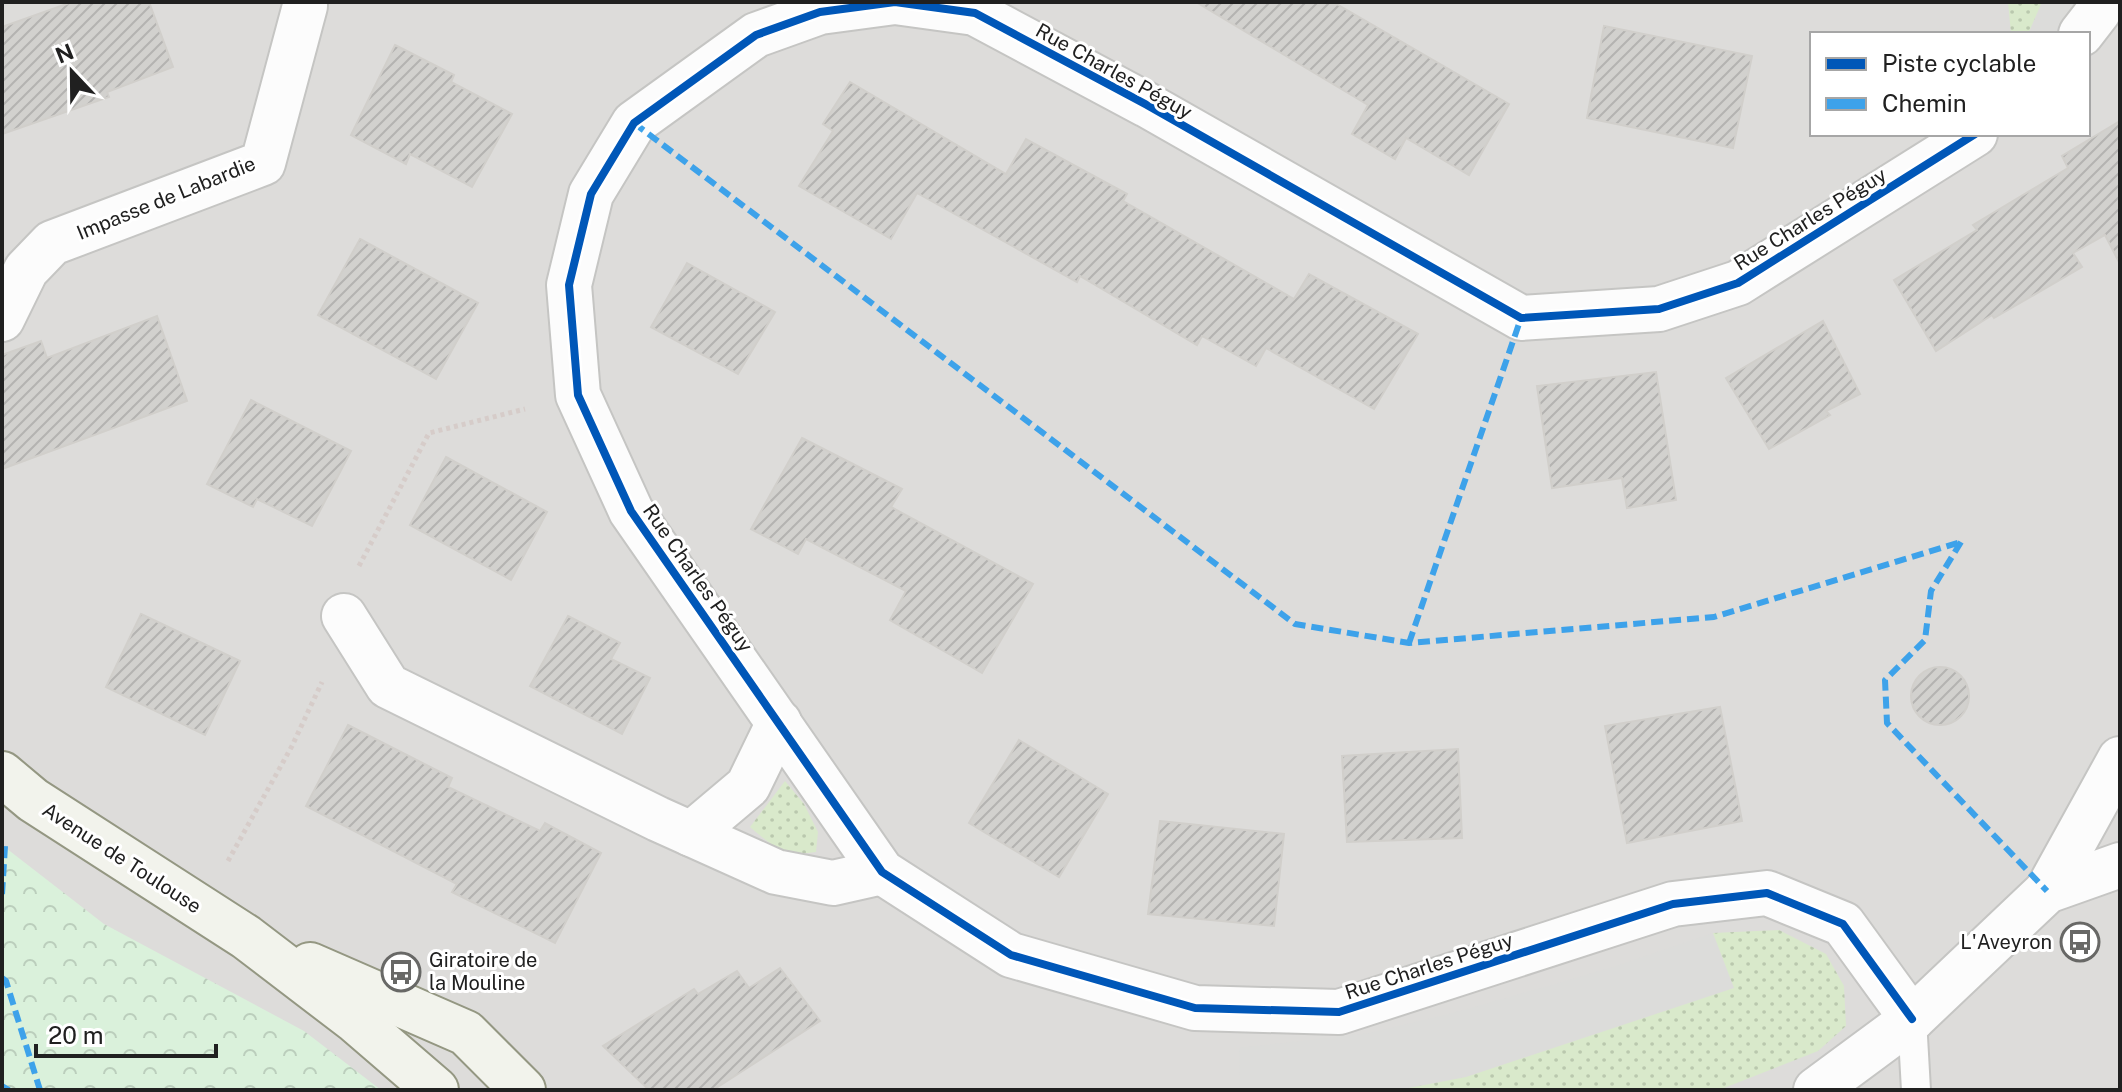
<svg xmlns="http://www.w3.org/2000/svg" width="2122" height="1092" font-family="'Public Sans',sans-serif">
<style>
.residential{fill:#dddcda;fill-rule:evenodd}
.religious{fill:#dcdcda}
.grass{fill:url(#grass-dots)}
.park{fill:url(#park-crowns)}
.building{fill:url(#building-hatch);stroke:#d1cfcb;stroke-width:2}
.lines{fill:none;stroke-linecap:round;stroke-linejoin:round}
.service-casing{stroke:#c5c5c3;stroke-width:32}
.minor-casing{stroke:#c5c5c3;stroke-width:48}
.tertiary-casing{stroke:#c5c5c3;stroke-width:48}
.secondary-casing{stroke:#949782;stroke-width:48}
.path{stroke:#d6ccc9;stroke-width:5;stroke-dasharray:4 4;stroke-linecap:butt}
.service{stroke:#fcfcfc;stroke-width:28}
.minor{stroke:#fcfcfc;stroke-width:44}
.tertiary{stroke:#fcfcfc;stroke-width:44}
.secondary{stroke:#f2f3ec;stroke-width:44}
.quiet{stroke:#3da2ea;stroke-width:6;stroke-dasharray:12 6;stroke-linecap:butt}
.cycleway-casing{stroke:#fff;stroke-width:13}
.cycleway{stroke:#0057b8;stroke-width:8}
.labels{text-anchor:middle;dominant-baseline:central;stroke-width:6;stroke-linejoin:round;paint-order:stroke}
.street-label{font-size:20px;fill:#202020;stroke:#fff}
.poi-label{font-size:20px;fill:#202020;stroke:#fff;text-anchor:end}
</style>
<defs>
<pattern id="grass-dots" width="8" height="8" patternUnits="userSpaceOnUse" patternTransform="scale(2)"><rect width="8" height="8" fill="#d9e9cb"/><path d="M2 2h.1M6 6h.1" fill="none" stroke="#bac8ae" stroke-width="1.8" stroke-linecap="round"/></pattern>
<pattern id="park-crowns" width="20" height="18" patternUnits="userSpaceOnUse" patternTransform="scale(2)"><rect width="20" height="18" fill="#daf1db"/><path d="M2 6a3 3 0 1 1 6 0M12 15a3 3 0 1 1 6 0" fill="none" stroke="#bbcebc"/></pattern>
<pattern id="building-hatch" width="6" height="6" patternUnits="userSpaceOnUse" patternTransform="scale(2)"><rect width="6" height="6" fill="#d2d1ce"/><path d="M-1 1l2-2M0 6l6-6M5 7l2-2" fill="none" stroke="#b4b3b1"/></pattern>
</defs>
<rect width="100%" height="100%" fill="#eeede9"/>
<path class="residential" d="M 2,2 L 2120,2 L 2120,1090 L 2,1090 ZM 1812,34 L 2088,34 L 2088,134 L 1812,134 Z"/>
<g class="religious">
<polygon points="2039,2 2078,2 2074,15 2057,34 2025,34"/>
<polygon points="1713,933 1734,988 1466,1077 1398,1090 1240,1090 1239,1048 1369,1033 1453,1013 1607,969"/>
</g>
<g class="grass">
<polygon points="2008,2 2042,2 2028,34 2011,34"/>
<path d="M 785,781 L 804,804 L 818,832 L 816,852 C 783,857 774,847 750,827 Z"/>
<polygon points="1779,930 1826,954 1844,986 1846,1026 1818,1051 1719,1090 1398,1090 1466,1077 1734,988 1713,933"/>
</g>
<polygon class="park" points="2,845 104,924 304,1031 381,1090 2,1090"/>
<g class="building">
<polygon points="72,2 149,2 173,67 107,92 109,97 2,134 2,27"/>
<polygon points="1196,2 1333,2 1509,104 1469,175 1406,138 1395,159 1352,134 1368,105"/>
<polygon points="1604,26 1752,56 1733,148 1587,118"/>
<polygon points="395,45 454,75 451,82 512,114 472,187 410,154 406,164 351,135"/>
<polygon points="850,82 1006,174 1026,139 1127,194 1123,201 1294,299 1309,274 1418,334 1374,409 1266,348 1256,366 1202,336 1197,345 1080,276 1077,282 917,193 891,239 799,186 833,131 823,124"/>
<polygon points="2120,121 2120,264 2105,235 2073,253 2082,267 1994,318 1992,315 1936,351 1894,280 1977,230 1973,225 2068,168 2062,156"/>
<polygon points="360,239 478,303 436,379 318,315"/>
<polygon points="687,263 775,312 738,374 651,327"/>
<polygon points="157,316 187,401 2,469 2,355 41,341 47,358"/>
<polygon points="1823,321 1860,394 1826,411 1830,415 1769,449 1726,378"/>
<polygon points="1656,372 1676,500 1627,508 1622,478 1552,488 1537,386"/>
<polygon points="251,400 351,451 312,526 257,499 253,507 207,484"/>
<polygon points="802,438 902,489 891,507 1033,584 982,673 890,620 906,591 806,539 798,554 751,529"/>
<polygon points="446,457 547,512 511,580 410,525"/>
<polygon points="141,614 240,661 205,735 106,687"/>
<polygon points="568,616 620,643 611,659 650,678 622,734 530,686"/>
<circle cx="1940" cy="696" r="29"/>
<polygon points="1720,707 1742,821 1627,843 1605,726"/>
<polygon points="348,725 452,778 448,787 540,831 545,823 601,853 555,943 452,892 457,884 306,806"/>
<polygon points="1019,740 1108,794 1059,877 969,823"/>
<polygon points="1458,749 1462,838 1347,842 1342,756"/>
<polygon points="1160,821 1284,834 1274,926 1148,914"/>
<polygon points="780,968 820,1021 713,1090 649,1090 603,1046 694,989 698,994 737,971 749,988"/>
</g>
<g class="lines">
<defs>
<polyline id="service" points="1912,1019 1916,1090"/>
<g id="minor">
<polyline points="2081,34 2098,12 2102,2"/>
<polyline points="2,319 26,270 52,243 263,163 305,6"/>
<polyline points="344,616 388,686 658,819 776,872 833,883 882,872"/>
<polyline points="691,834 748,786 779,722"/>
<polyline points="2047,891 2120,759"/>
<polyline points="1912,1019 1843,924 1767,893 1673,904 1339,1012 1195,1008 1011,955 882,872 631,511 578,395 569,285 591,194 634,123 756,35 820,12 895,2 975,13 1147,105 1521,318 1659,309 1738,283 1975,134"/>
</g>
<polyline id="tertiary" points="1816,1090 1912,1019 2047,891 2120,865"/>
<g id="secondary">
<polyline points="2,774 33,800 246,937 356,1021 436,1090"/>
<polyline points="310,965 466,1033 523,1090"/>
</g>
</defs>
<use href="#service" class="service-casing"/>
<use href="#minor" class="minor-casing"/>
<use href="#tertiary" class="tertiary-casing"/>
<use href="#secondary" class="secondary-casing"/>
<g class="path">
<polyline points="359,566 429,433 525,409"/>
<polyline points="228,861 292,746 322,682"/>
</g>
<use href="#service" class="service"/>
<use href="#minor" class="minor"/>
<use href="#tertiary" class="tertiary"/>
<use href="#secondary" class="secondary"/>
<g class="quiet">
<polyline points="634,123 1295,624 1409,643 1714,617 1961,542"/>
<polyline points="1961,542 1931,591 1925,640 1885,680 1887,723 2047,891"/>
<polyline points="1409,643 1521,318"/>
<polyline points="2,894 5,846"/>
<polyline points="2,978 6,981 40,1090"/>
<polyline points="2,1086 9,1090"/>
</g>
<defs>
<polyline id="cycleway" points="1912,1019 1843,924 1767,893 1673,904 1339,1012 1195,1008 1011,955 882,872 631,511 578,395 569,285 591,194 634,123 756,35 820,12 895,2 975,13 1147,105 1521,318 1659,309 1738,283 1975,134"/>
</defs>
<use href="#cycleway" class="cycleway-casing"/>
<use href="#cycleway" class="cycleway"/>
</g>
<defs>
<symbol id="bus-ring" viewBox="-11 -11 22 22"><circle r="9.5" fill="#fff" stroke="#686866" stroke-width="1.5"/><path d="M-5-6H5V4H4V6H2V4H-2V6H-4V4H-5ZM-3.5-4V0h7V-4ZM-3.5 1.2v1.5H-2V1.2ZM2 1.2v1.5H3.5V1.2Z" fill="#686866"/></symbol>
</defs>
<g fill-rule="evenodd">
<use href="#bus-ring" x="2058" y="920" width="44" height="44"/>
<use href="#bus-ring" x="379" y="950" width="44" height="44"/>
</g>
<g class="labels">
<g class="street-label">
<text transform="translate(1114 71) rotate(29)">Rue Charles Péguy</text>
<text transform="translate(166 198) rotate(-22)">Impasse de Labardie</text>
<text transform="translate(1810 219) rotate(-32)">Rue Charles Péguy</text>
<text transform="translate(698 578) rotate(55)">Rue Charles Péguy</text>
<text transform="translate(122 858) rotate(33)">Avenue de Toulouse</text>
<text transform="translate(1429 966) rotate(-18)">Rue Charles Péguy</text>
</g>
<g class="poi-label">
<text x="2052" y="942">L'Aveyron</text>
<text x="429" y="960" text-anchor="start">Giratoire de<tspan x="429" dy="23">la Mouline</tspan></text>
</g>
</g>
<rect width="2122" height="1092" fill="none" stroke="#202020" stroke-width="8"/>
<rect x="1810" y="32" width="280" height="104" fill="#ffffff" stroke="#a6a6a6" stroke-width="2"/>
<rect x="1826" y="58" width="40" height="12" fill="#0057b8" stroke="#a6a6a6" stroke-width="2"/>
<text x="1882" y="72" font-size="24" fill="#202020">Piste cyclable</text>
<rect x="1826" y="98" width="40" height="12" fill="#3da2ea" stroke="#a6a6a6" stroke-width="2"/>
<text x="1882" y="112" font-size="24" fill="#202020">Chemin</text>
<g transform="translate(72 72) rotate(338)" stroke="#ffffff" stroke-width="6" paint-order="stroke">
<path d="M0-6L14 30L0 20L-14 30Z" fill="#202020"/>
<text y="-12" font-size="22" font-weight="bold" text-anchor="middle" fill="#202020">N</text>
</g>
<path d="M36 1044v12h180v-12" fill="none" stroke="#202020" stroke-width="4"/>
<text x="48" y="1044" font-size="24" fill="#202020" stroke="#ffffff" stroke-width="6" paint-order="stroke">20 m</text>
</svg>
